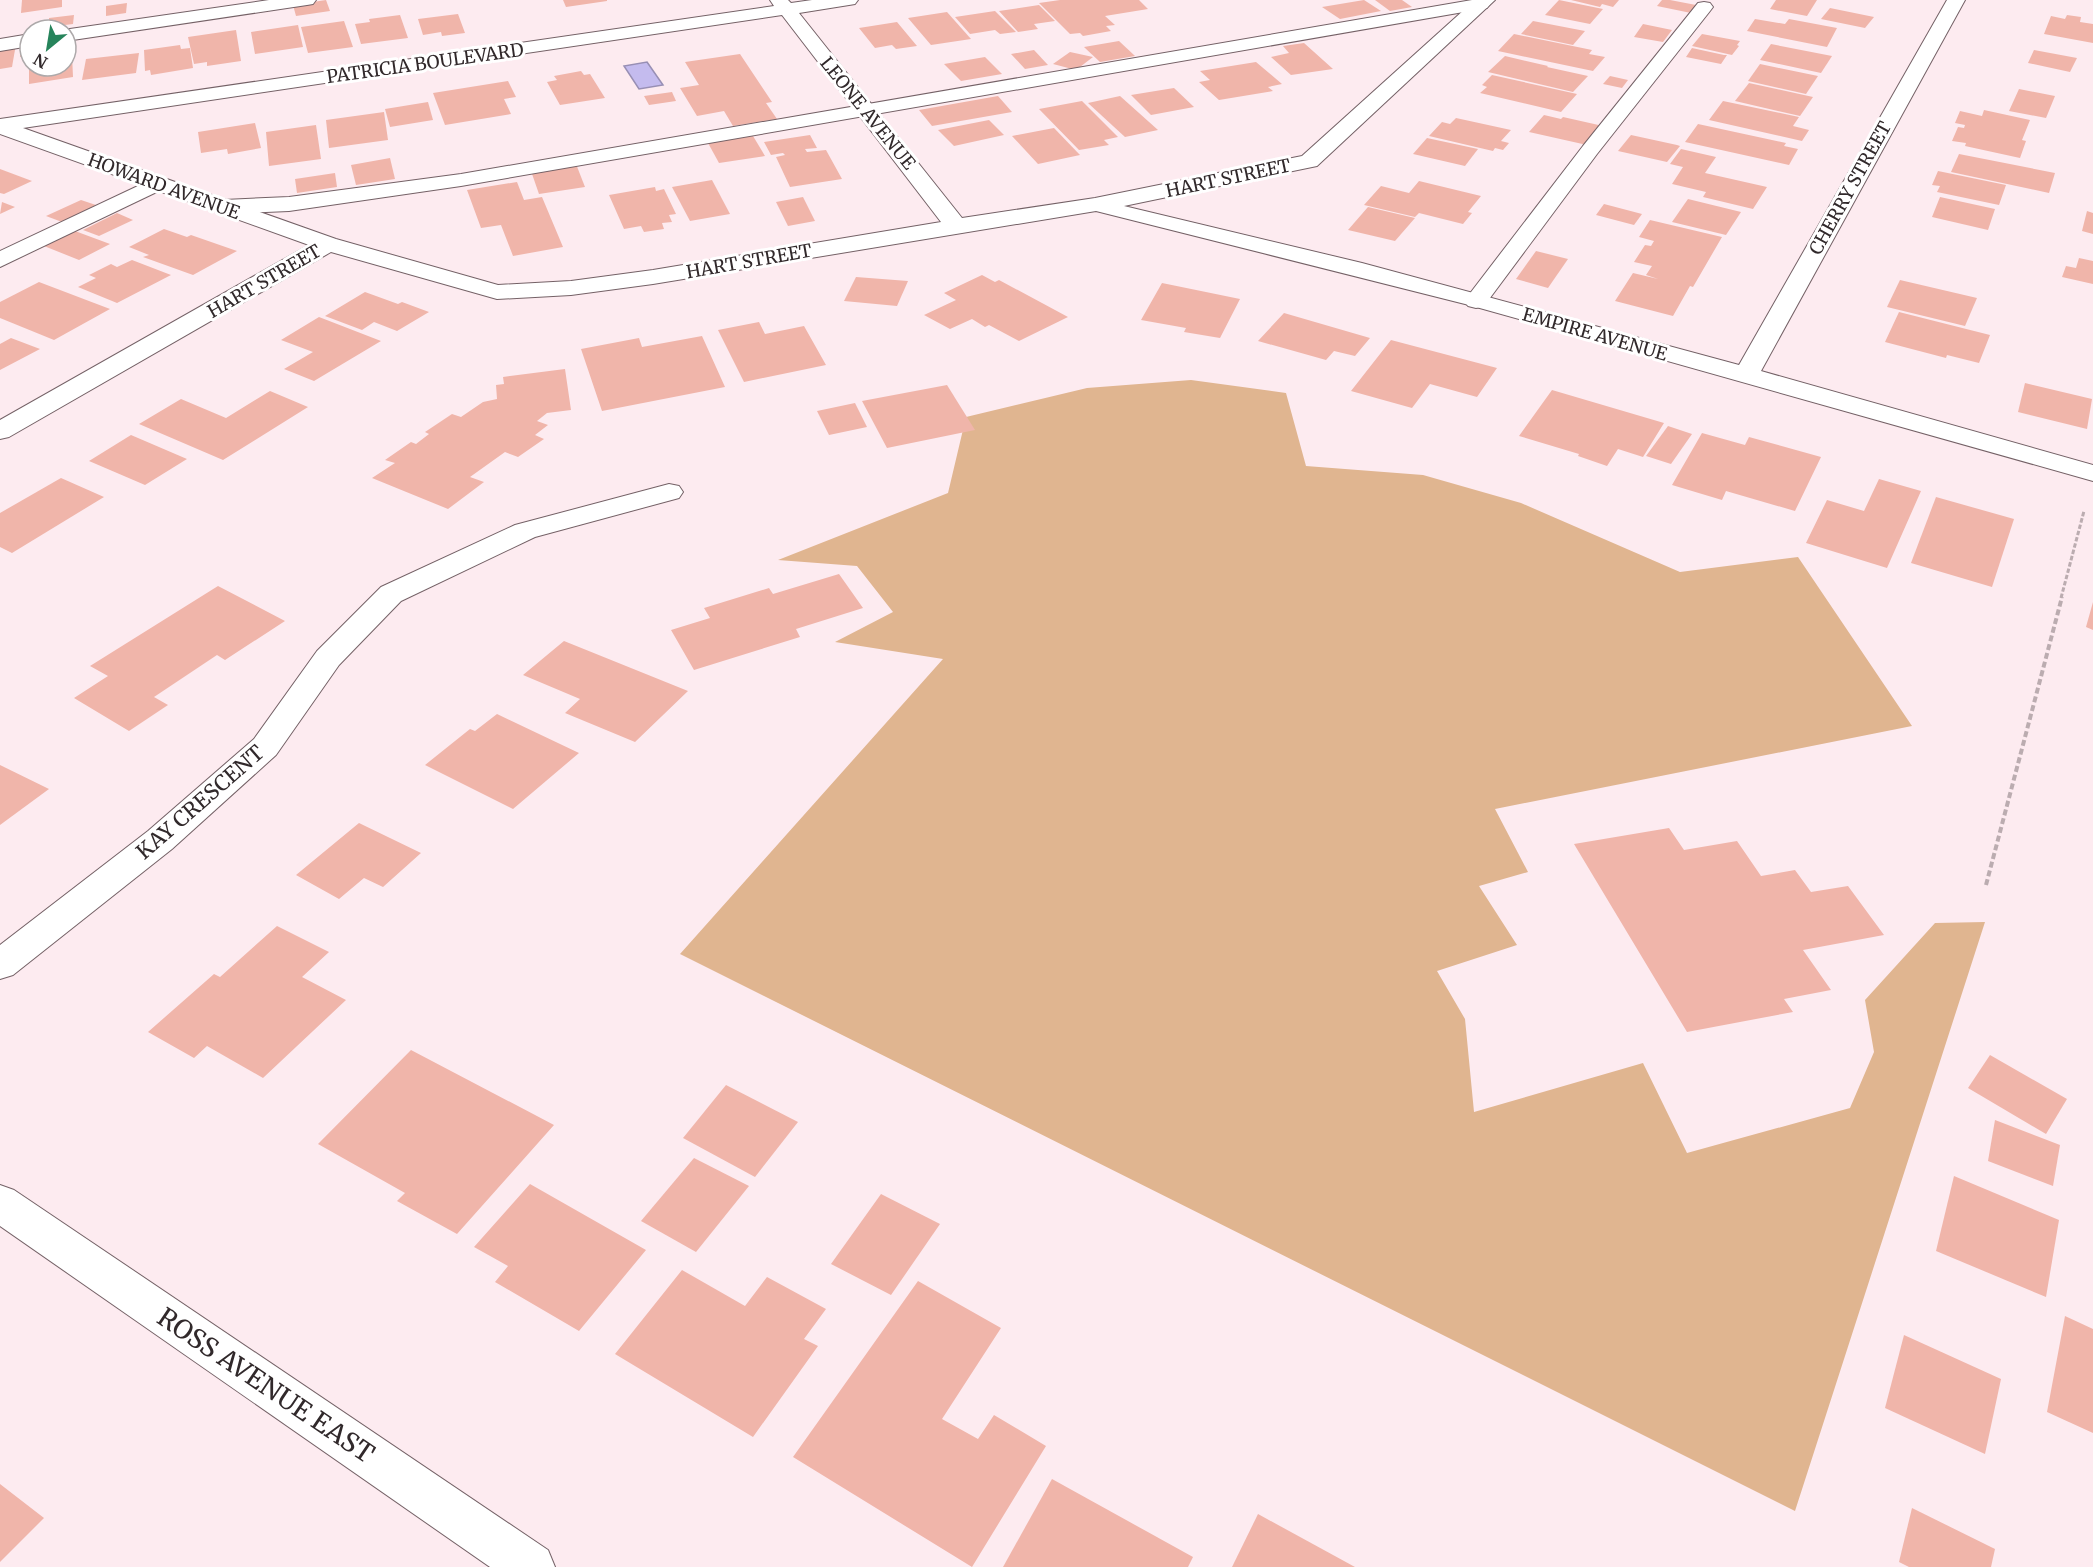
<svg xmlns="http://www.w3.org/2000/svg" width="2093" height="1567" font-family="Merriweather,serif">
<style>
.forest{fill:#e0b590}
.water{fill:#c4bbee;stroke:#988fb4;stroke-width:1.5}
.building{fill:#f0b5aa}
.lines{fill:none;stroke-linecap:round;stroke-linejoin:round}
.service-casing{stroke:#746166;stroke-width:2}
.minor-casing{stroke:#746166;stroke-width:2}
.secondary-casing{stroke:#746166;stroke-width:2}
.path-far1{stroke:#bbacb0;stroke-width:3;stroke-dasharray:4.5 2;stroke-linecap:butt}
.path{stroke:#bbacb0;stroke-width:4;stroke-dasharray:6 3;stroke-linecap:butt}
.service{fill:#fff;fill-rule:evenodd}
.minor{fill:#fff;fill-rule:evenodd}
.secondary{fill:#fff;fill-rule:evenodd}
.labels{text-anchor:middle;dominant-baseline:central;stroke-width:6;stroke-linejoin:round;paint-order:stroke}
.far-street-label{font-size:18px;fill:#31292b;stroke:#fff}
.street-label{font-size:21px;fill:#31292b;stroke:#fff}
.near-street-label{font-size:26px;fill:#31292b;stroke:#fff}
</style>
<rect width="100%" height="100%" fill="#fdebf0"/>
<polygon class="forest" points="1191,380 1286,393 1306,466 1423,475 1521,503 1680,572 1798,557 1912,726 1495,809 1528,872 1479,886 1517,945 1437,971 1465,1019 1474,1112 1643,1063 1687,1153 1850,1108 1874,1052 1865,1000 1935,923 1985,922 1795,1511 680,954 943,659 835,642 893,612 857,566 778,560 948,493 966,417 1087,388"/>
<polygon class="water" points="647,62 663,85 639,89 624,66"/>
<g class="building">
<polygon points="22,0 62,0 62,7 21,13"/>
<polygon points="326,0 330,11 296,16 293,5"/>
<polygon points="563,0 607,0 607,1 566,7"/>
<polygon points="1060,0 1139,0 1148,9 1105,16 1115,25 1106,26 1111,31 1083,36 1080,33 1070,34 1039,3"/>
<polygon points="1364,0 1381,11 1340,19 1322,7"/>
<polygon points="1375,0 1402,0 1412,7 1390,11"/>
<polygon points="1559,0 1603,9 1590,24 1545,15"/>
<polygon points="1571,0 1619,0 1613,7 1602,4 1600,7"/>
<polygon points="1662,0 1670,0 1696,5 1691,13 1657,6"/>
<polygon points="1776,0 1817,0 1807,16 1770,9"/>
<polygon points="127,3 126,13 106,16 106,6"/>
<polygon points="1039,5 1055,21 1034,24 1038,29 1018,32 999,11"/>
<polygon points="1830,8 1874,17 1865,28 1821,19"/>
<polygon points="995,11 1016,32 1000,34 995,30 970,34 955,17"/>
<polygon points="947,12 971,39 931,45 908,18"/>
<polygon points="458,14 465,33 442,36 441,32 423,35 418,19"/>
<polygon points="74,15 73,24 49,27 49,18"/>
<polygon points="400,15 408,38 361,44 355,24 370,22 369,19"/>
<polygon points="2067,15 2081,17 2080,22 2093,24 2093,43 2044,34 2051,16 2065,19"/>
<polygon points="1755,19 1785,24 1789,19 1837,28 1827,47 1747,31"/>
<polygon points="344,21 353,47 308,53 301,27"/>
<polygon points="1533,21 1585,31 1573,45 1521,34"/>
<polygon points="897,22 917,46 896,49 892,45 875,48 859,28"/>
<polygon points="1643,24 1672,30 1663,42 1634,37"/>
<polygon points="298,25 303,47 255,54 251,32"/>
<polygon points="236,30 241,61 207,66 207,62 194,64 188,37"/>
<polygon points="1514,34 1592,50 1589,54 1605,57 1593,71 1498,51"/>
<polygon points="1702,34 1740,41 1737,45 1739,46 1732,55 1692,46"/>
<polygon points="1119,41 1135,56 1100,62 1084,47"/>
<polygon points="30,42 30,56 20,57 23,43"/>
<polygon points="1304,43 1333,69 1291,75 1271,57 1289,53 1283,46"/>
<polygon points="16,44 12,67 0,69 0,46"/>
<polygon points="1771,44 1832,56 1821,73 1760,60"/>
<polygon points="180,45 181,49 190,48 193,68 151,75 150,70 145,71 144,50"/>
<polygon points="1692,48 1724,55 1727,55 1721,64 1686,57"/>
<polygon points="1034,50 1048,65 1025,69 1011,54"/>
<polygon points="2034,50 2077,58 2070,72 2028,63"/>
<polygon points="1070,52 1093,57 1076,70 1053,64"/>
<polygon points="139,53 136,73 82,80 86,59"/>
<polygon points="740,54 772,102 766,103 777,119 733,126 724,111 697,116 680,88 699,85 685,62"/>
<polygon points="66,55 72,55 73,77 29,84 29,66 66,66"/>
<polygon points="1505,56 1548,66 1547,67 1588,76 1573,92 1488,72"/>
<polygon points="985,57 1002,74 961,81 944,64"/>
<polygon points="1256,62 1282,84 1268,87 1273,91 1219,100 1199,82 1210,80 1200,71"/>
<polygon points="1760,64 1818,76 1806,94 1748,81"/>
<polygon points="581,71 584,75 590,74 605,98 560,105 547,82 557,80 554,76"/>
<polygon points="1492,75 1577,94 1561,112 1480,93 1487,87 1482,85"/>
<polygon points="1610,76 1628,80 1622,88 1603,84"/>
<polygon points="508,81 516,97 504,99 511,114 445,125 433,93"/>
<polygon points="1749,83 1813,97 1800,116 1735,101"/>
<polygon points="1174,88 1194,107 1151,115 1131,95"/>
<polygon points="2019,89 2055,96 2046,118 2009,111"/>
<polygon points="672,92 676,101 649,105 644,96"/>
<polygon points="998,96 1012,112 932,126 919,110"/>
<polygon points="1120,96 1158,130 1125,137 1088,103"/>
<polygon points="1082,101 1118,137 1104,140 1109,145 1079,150 1039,109"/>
<polygon points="1723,101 1799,117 1793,126 1809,130 1802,141 1709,120"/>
<polygon points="428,102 433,120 390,127 385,109"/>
<polygon points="1984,110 2030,120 2022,140 2026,141 2020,158 1965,146 1966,143 1952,141 1958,127 1964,128 1965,125 1955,123 1960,111 1982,116"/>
<polygon points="384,112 388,140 329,148 326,120"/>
<polygon points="1544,115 1561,119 1563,117 1603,126 1587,145 1529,132"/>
<polygon points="1456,118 1511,130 1501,141 1509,143 1503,150 1495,148 1493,151 1429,136 1442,122 1450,124"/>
<polygon points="989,120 1004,135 954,146 938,130"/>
<polygon points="255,123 261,148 228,154 227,149 201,153 198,132"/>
<polygon points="1698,124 1786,143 1784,146 1798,149 1789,165 1685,142"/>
<polygon points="316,125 321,159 269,166 266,132"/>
<polygon points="1054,128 1080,155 1038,164 1012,136"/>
<polygon points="810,135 817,148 805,149 807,152 826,150 842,179 790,187 776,157 785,155 783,153 771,155 764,142"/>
<polygon points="1631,135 1677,145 1680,146 1667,162 1618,151"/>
<polygon points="753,136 765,156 719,163 708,143"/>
<polygon points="1427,138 1478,149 1465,166 1413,154"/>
<polygon points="1681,149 1716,157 1705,173 1767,187 1753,209 1703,197 1706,192 1672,184 1683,167 1670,164"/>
<polygon points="1959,154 2055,173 2049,193 1951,172"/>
<polygon points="390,158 395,179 356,185 351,165"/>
<polygon points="576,164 585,187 539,194 531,171"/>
<polygon points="0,169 32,181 4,194 0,193"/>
<polygon points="1938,171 2006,185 1999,205 1937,192 1940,186 1932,185"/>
<polygon points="335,173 337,187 297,193 295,179"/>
<polygon points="712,180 730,214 690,221 672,187"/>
<polygon points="1419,181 1481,196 1468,212 1472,213 1463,224 1419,213 1415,217 1364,205 1381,186 1409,193"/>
<polygon points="517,182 524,200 542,197 563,247 513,256 501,225 481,228 467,190"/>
<polygon points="655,187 656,191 664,189 676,214 669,215 672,222 662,223 664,229 644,232 641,226 624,229 609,195"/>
<polygon points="803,197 815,221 788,226 776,202"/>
<polygon points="1940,197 1995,209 1988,230 1932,217"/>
<polygon points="1688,199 1741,212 1726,235 1672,222"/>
<polygon points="81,200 96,205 62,222 46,216"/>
<polygon points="2,202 15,207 0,214"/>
<polygon points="1604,204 1642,214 1634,225 1596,215"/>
<polygon points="1368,207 1415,218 1395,241 1348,230"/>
<polygon points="2087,211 2093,213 2093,234 2082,231"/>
<polygon points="117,213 133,220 99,236 83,230"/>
<polygon points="1650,220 1722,237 1693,287 1690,286 1673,316 1615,301 1633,273 1658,279 1646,275 1652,266 1634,262 1645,245 1651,246 1654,241 1639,237"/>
<polygon points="164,229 187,237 191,235 237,251 193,275 143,257 149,255 129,247"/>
<polygon points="75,231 110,244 79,260 44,246"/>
<polygon points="1536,251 1568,259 1548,288 1516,279"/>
<polygon points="2079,258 2093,261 2093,284 2062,277 2066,266 2076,268"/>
<polygon points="132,260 171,275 117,303 78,287 96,278 89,275 111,264 117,267"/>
<polygon points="982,275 995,282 999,280 1068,317 1019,341 989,325 985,327 972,319 950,329 924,315 956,300 944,293"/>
<polygon points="856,277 908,281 897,306 844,301"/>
<polygon points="1900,280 1977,298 1965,326 1887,307"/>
<polygon points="39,282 110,309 54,340 0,318 0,302"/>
<polygon points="1162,283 1240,299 1220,338 1184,332 1186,328 1141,320"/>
<polygon points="365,292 398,304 402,302 429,312 397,331 374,322 362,330 325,316"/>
<polygon points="1899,312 1990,335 1979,363 1947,355 1946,358 1885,342"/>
<polygon points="1284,313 1370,338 1355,356 1334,351 1326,360 1258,341"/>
<polygon points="319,317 381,341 314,381 284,369 313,352 281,340"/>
<polygon points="759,322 765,334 804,326 826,365 744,382 718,330"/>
<polygon points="702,336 725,387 602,411 581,349 639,338 642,347"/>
<polygon points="11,338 40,349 0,370 0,344"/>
<polygon points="1391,340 1497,368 1477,397 1430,384 1412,408 1351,391"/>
<polygon points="565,369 571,410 547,413 537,421 548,425 535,435 544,439 518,457 505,452 470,477 484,482 448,509 372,478 395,463 385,460 411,442 416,444 429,434 425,432 452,414 461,417 483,402 497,399 496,385 504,384 503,377"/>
<polygon points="2025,383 2092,399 2087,429 2018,412"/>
<polygon points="947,385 975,430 887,448 862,401"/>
<polygon points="1552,390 1664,423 1643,457 1618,449 1607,466 1578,456 1579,454 1519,436"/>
<polygon points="270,391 308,407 223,460 139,424 181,399 226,418"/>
<polygon points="855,403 867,427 829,435 817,411"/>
<polygon points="1668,426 1692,434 1671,464 1646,456"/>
<polygon points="1702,433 1745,445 1749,437 1821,457 1795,511 1726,491 1722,500 1672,485"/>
<polygon points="131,435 187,459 145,485 89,461"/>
<polygon points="61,478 104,497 12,553 0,547 0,513"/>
<polygon points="1879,479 1921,491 1887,568 1806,543 1827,500 1864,511"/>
<polygon points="1936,497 2014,519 1992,587 1911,563"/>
<polygon points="839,574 863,608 796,629 800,637 694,670 671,630 710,618 704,608 769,588 773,594"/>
<polygon points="218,586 285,621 225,660 217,655 154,697 168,705 129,731 74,698 108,676 90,666"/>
<polygon points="2093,602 2093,630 2086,627"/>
<polygon points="564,641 688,691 635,742 565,713 580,699 523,675"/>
<polygon points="497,714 579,753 513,809 425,765 470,729 475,731"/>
<polygon points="0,765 49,789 0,825"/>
<polygon points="359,823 421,853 383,887 364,878 339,899 296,875"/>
<polygon points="1669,828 1684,850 1737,841 1761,876 1795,870 1811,892 1848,886 1884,935 1803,950 1831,990 1784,999 1793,1012 1687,1032 1574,844"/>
<polygon points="277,926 329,952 302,977 346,1000 263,1078 207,1046 194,1058 148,1032 214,974 220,977"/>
<polygon points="411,1050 554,1125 457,1234 397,1201 405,1193 318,1144"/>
<polygon points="1990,1055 2067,1099 2046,1134 1968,1088"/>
<polygon points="726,1085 798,1122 755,1177 683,1138"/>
<polygon points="1995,1120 2060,1145 2053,1186 1988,1161"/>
<polygon points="694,1158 749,1186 696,1252 641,1221"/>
<polygon points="1954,1176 2059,1220 2046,1297 1936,1251"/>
<polygon points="530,1184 646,1250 579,1331 495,1282 508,1266 474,1247"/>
<polygon points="881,1194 940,1224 891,1295 831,1264"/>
<polygon points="682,1270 745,1306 767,1277 826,1309 804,1339 818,1346 753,1437 615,1354"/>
<polygon points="918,1281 1001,1328 942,1419 978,1439 994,1415 1046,1446 972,1567 793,1457"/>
<polygon points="2065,1316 2093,1329 2093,1433 2047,1412"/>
<polygon points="1904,1335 2001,1379 1985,1454 1885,1408"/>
<polygon points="1052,1479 1193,1557 1188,1567 1003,1567"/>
<polygon points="0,1484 44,1518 0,1562"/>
<polygon points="1912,1508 1995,1549 1991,1567 1909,1567 1899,1562"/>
<polygon points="1258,1514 1355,1567 1232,1567"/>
</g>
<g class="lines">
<defs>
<g id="service">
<polygon points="269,0 316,0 313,4 307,5 66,41 66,30 63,30"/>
<polygon points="1472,0 1487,0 1490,4 1487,8 1481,9 461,186 289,211 224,214 216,212 213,207 216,202 224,200 289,197 461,174"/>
<polygon points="1704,2 1710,3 1713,7 1710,11 1597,154 1484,306 1476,308 1468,306 1464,301 1468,296 1583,146 1698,3"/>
<polygon points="30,34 30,46 0,51 0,39"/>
<polygon points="157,177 165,178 168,183 165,188 0,267 0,251"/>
</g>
<g id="minor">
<path d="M 770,0 L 788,0 L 791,3 L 812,0 L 858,0 L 855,4 L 849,5 L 799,13 L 962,218 L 1095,198 L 1302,156 L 1475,0 L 1495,0 L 1317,166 L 1124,206 L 1362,263 L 1739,365 L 1947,0 L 1965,0 L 1761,371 L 2093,465 L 2093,481 L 1469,305 L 1096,211 L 653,284 L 571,295 L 497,299 L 331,252 L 9,437 L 0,439 L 0,420 L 309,245 L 0,134 L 0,119 L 774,6 ZM 782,15 L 941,222 L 653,270 L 571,281 L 498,285 L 336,239 L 23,128 Z"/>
<polygon points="669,484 679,486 683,492 679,498 535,537 401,601 339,665 276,755 172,849 13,975 0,979 0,945 148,831 254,739 317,651 381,587 515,525"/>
</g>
<polygon id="secondary" points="0,1185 14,1190 548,1550 555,1567 490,1567 0,1226"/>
</defs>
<use href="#service" class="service-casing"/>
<use href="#minor" class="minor-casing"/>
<use href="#secondary" class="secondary-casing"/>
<polyline class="path-far1" points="2061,598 2084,511"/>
<polyline class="path" points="1986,885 2062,597"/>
<use href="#service" class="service"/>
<use href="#minor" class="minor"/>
<use href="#secondary" class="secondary"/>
</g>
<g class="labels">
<g class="far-street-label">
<text transform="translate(425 63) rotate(-8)">PATRICIA BOULEVARD</text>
<text transform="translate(868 113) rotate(51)">LEONE AVENUE</text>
<text transform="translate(1228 178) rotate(-12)">HART STREET</text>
<text transform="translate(164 186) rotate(20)">HOWARD AVENUE</text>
<text transform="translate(1850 188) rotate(-61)">CHERRY STREET</text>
<text transform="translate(749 261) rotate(-10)">HART STREET</text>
<text transform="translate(264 281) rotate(-30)">HART STREET</text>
<text transform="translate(1595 334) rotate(16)">EMPIRE AVENUE</text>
</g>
<g class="street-label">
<text transform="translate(200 802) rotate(-41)">KAY CRESCENT</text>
</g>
<g class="near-street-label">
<text transform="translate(266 1385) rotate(34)">ROSS AVENUE EAST</text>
</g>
</g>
<g transform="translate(48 48) rotate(210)"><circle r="28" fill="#ffffff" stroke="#ada9aa" stroke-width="1.5"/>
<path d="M0-4.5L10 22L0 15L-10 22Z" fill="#26845b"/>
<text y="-9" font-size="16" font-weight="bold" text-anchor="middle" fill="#31292b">N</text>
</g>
</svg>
